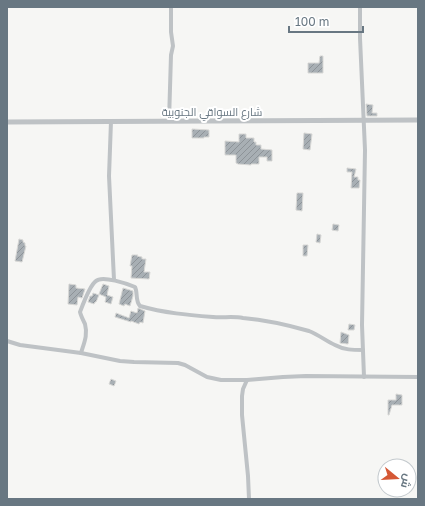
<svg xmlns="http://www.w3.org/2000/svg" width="425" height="506" font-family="'Golos Text',Cairo,sans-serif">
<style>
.building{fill:url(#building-hatch);stroke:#d8d8d6}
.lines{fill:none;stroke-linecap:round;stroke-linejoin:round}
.minor{stroke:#bec2c5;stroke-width:4}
.tertiary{stroke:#bec2c5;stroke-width:5}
.labels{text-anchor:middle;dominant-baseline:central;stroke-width:4;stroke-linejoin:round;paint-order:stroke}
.street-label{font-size:11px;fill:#687782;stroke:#fff}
</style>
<defs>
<pattern id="building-hatch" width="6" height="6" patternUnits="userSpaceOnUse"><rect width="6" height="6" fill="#a8afb4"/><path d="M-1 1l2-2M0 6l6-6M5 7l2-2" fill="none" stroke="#8d9398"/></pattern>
</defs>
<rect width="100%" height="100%" fill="#f6f6f4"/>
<g class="building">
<polygon points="320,56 323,56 323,73 308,73 308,63 319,63"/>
<polygon points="366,104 373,105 372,113 377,113 377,116 367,116"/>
<polygon points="192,129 209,130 209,137 204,137 204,138 192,138"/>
<polygon points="304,133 312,134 310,150 303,149"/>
<polygon points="239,134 246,134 246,138 254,138 254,142 256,142 256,145 261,145 261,149 272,150 272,161 267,161 267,157 259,157 259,164 251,164 251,165 238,164 236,163 236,155 225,155 225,141 239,142"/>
<polygon points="347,168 356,169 354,177 358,177 358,180 360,180 359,188 351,188 352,172 347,172"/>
<polygon points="297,193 303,193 302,211 296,210"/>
<polygon points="333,224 339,225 338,231 332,230"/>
<polygon points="317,234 321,235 320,243 316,242"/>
<polygon points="19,239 23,240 23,242 25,243 25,246 26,246 22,262 15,261"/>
<polygon points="303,245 308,245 307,256 303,256"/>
<polygon points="132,255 138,255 137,256 142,257 142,259 146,259 144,272 150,272 149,279 131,278 132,266 130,266"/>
<polygon points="69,284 76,285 76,288 85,289 82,298 78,297 77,305 68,304"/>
<polygon points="103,284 109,286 107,295 113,297 111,304 105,302 106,297 99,294"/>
<polygon points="123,288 133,291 133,296 130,306 125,304 124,306 119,304"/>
<polygon points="93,293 99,295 96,302 95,302 94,304 88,302 90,296 92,296"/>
<polygon points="138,308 145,311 143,323 140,322 139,324 131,321 131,322 115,317 116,313 129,318 131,311 137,313"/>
<polygon points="349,324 355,325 354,330 348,330"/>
<polygon points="341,332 349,335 348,344 340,343"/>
<polygon points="111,379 116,381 114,386 109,384"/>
<polygon points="396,394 402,395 402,405 392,405 389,415 388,415 388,400 396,400"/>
</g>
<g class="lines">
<g class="minor">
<polyline points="360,7 360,38 365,150 362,325 364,377"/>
<polyline points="111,121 109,176 114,280"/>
<polyline points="169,121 171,55 173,46 171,32 171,7"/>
<polyline points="7,341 20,345 81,353 120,361 134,362 178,363 185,365 207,377 221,380 247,380 283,377 306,376 418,377"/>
<path d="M 81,353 C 84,343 88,335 85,324 C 83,320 81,316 80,312 C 83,304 90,285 96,281 C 102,275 128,284 135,287 C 138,293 135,301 140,306 C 164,313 188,315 213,317 C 223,318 233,316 243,318 C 266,320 288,325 309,331 C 319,335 326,341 335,345 C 344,350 353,350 363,350"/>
<polyline points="247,380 243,389 242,396 242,415 248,476 249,499"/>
</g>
<polyline class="tertiary" points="7,122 418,120"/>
</g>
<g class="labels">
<g class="street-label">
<text x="212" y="111">شارع السواقي الجنوبية</text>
</g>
</g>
<rect width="425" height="506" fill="none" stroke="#687782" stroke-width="16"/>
<g transform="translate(397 478) rotate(108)"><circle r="19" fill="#ffffff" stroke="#c3c9cd"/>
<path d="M0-3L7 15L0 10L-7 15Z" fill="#d55835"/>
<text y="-6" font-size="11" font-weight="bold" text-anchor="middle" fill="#687782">ش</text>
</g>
<path d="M289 26v6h74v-6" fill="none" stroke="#687782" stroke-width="2"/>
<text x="295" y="26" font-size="12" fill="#687782" stroke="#ffffff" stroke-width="3" paint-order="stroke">100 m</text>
</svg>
